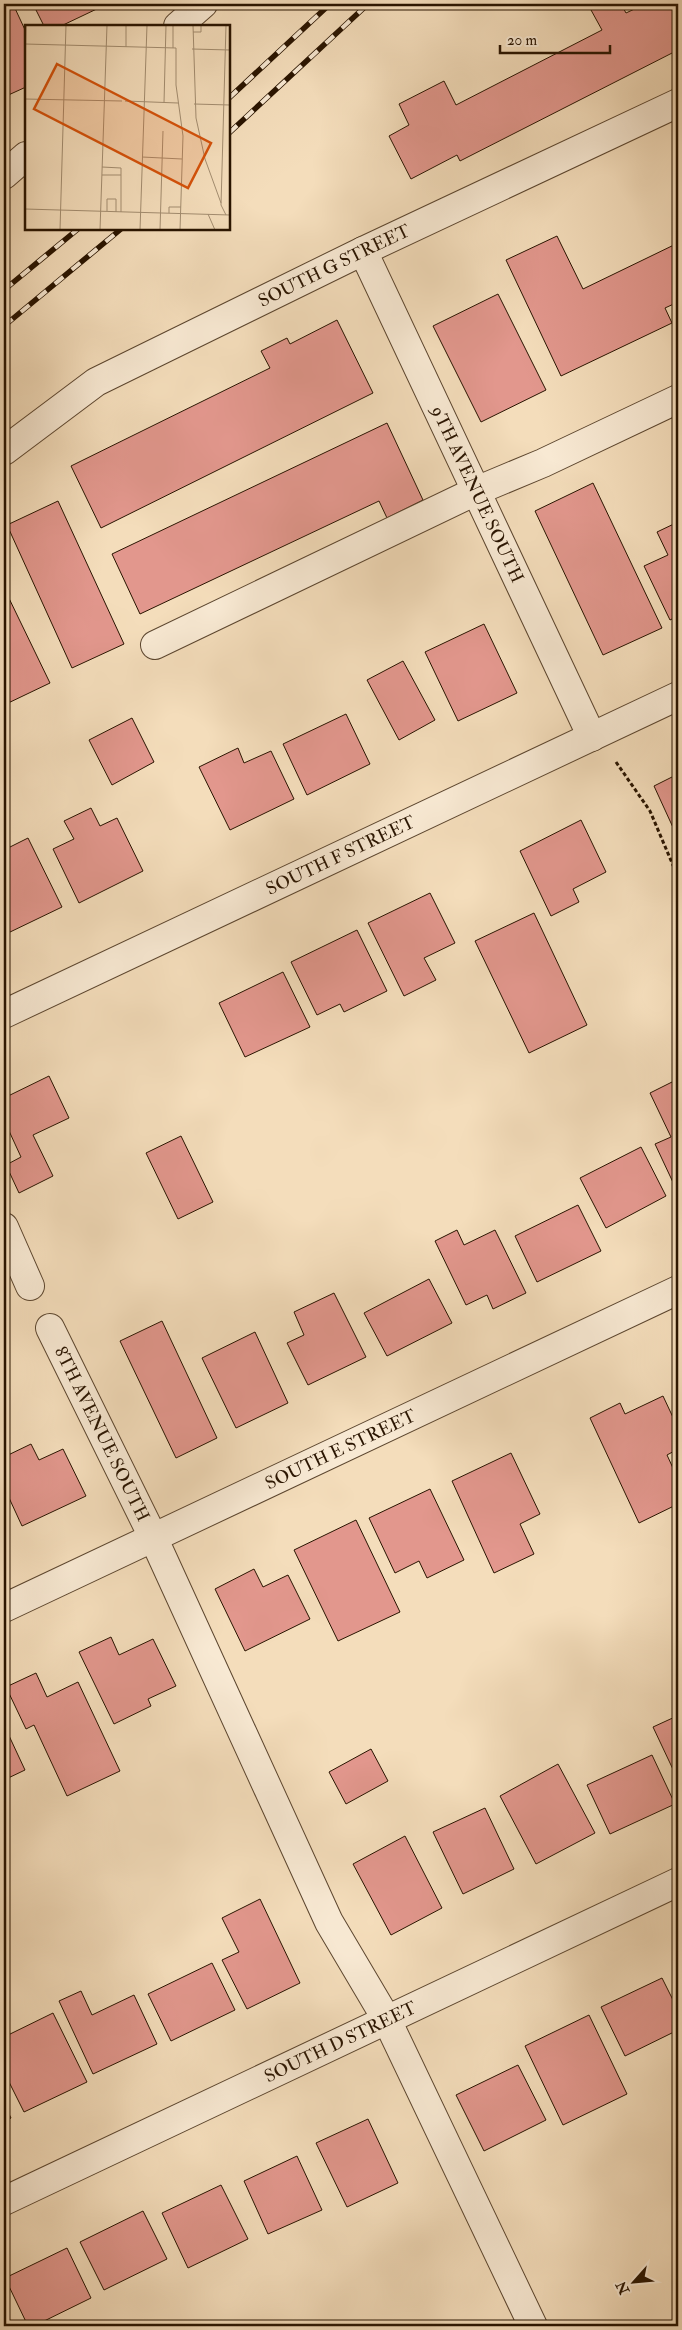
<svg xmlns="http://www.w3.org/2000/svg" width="682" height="2330" font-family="'IM FELL Double Pica',serif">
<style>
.building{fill:#e2978d;stroke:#291400}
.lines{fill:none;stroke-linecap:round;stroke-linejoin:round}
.minor-casing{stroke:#5c462f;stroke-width:30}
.path{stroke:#291400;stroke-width:3;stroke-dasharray:4 2.5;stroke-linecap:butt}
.minor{stroke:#f8e9d3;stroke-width:28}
.rail-casing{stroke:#291400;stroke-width:5.5}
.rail{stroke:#f8e9d3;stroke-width:4;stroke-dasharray:11;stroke-linecap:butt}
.labels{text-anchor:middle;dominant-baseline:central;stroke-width:4;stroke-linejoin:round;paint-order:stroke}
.street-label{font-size:18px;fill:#291400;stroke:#f8e9d3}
.inset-road{fill:none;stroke:#a38d70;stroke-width:1}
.view{fill:#d5520b;fill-opacity:0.15;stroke:#d5520b;stroke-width:2.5}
.inset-edge{fill:none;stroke:#291400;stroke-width:2.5}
</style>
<rect width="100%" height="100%" fill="#f4ddbb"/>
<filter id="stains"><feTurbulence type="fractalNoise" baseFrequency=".004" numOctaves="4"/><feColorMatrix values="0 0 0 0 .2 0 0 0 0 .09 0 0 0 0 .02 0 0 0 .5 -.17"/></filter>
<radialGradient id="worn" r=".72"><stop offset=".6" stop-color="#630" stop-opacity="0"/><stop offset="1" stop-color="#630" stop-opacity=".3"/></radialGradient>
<g class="building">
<polygon points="4,4 13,4 26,32 26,87 4,97"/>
<polygon points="33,4 102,4 103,6 61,26 44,26"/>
<polygon points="603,4 621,4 626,13 645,4 678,4 678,50 460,161 457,155 411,179 389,136 409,125 399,104 444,81 456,105 602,30 591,10"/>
<polygon points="557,236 583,289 678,243 678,302 665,308 672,323 561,376 506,260"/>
<polygon points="498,294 546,390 481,422 433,326"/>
<polygon points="337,320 373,393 101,528 71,466 270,368 261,351 287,338 290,344"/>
<polygon points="387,423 423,500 387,518 379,501 140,614 112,554"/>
<polygon points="593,483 662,628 603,655 535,511"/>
<polygon points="58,501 124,644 72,668 7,525"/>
<polygon points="678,522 678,616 670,620 644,566 668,555 657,532"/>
<polygon points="4,588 50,683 4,705"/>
<polygon points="484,624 517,693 458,721 425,652"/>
<polygon points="403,661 435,720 399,740 367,680"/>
<polygon points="346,714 370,764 307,795 283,744"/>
<polygon points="132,718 154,762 112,785 89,740"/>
<polygon points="238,748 244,763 271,751 294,799 230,830 199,767"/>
<polygon points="678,774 678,833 676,834 654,786"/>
<polygon points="91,808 100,826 117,818 143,871 79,903 53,849 74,839 64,821"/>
<polygon points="581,820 606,872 573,889 579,902 551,916 520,851"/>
<polygon points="28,838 62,907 8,933 4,924 4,890 7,889 4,883 4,850"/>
<polygon points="430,893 455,943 424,958 436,980 404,996 368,923"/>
<polygon points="534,913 587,1025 529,1053 475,941"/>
<polygon points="357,930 387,991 344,1012 340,1004 317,1015 291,962"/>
<polygon points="283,972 310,1027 245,1057 219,1003"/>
<polygon points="49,1076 69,1118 33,1135 53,1176 19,1193 6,1165 21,1157 4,1120 4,1098"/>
<polygon points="678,1079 678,1193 655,1144 671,1137 650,1093"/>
<polygon points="181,1136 213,1202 178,1219 146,1153"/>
<polygon points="641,1147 666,1196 606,1228 580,1178"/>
<polygon points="578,1205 601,1251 537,1282 515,1236"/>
<polygon points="457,1230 464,1245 495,1230 526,1293 493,1309 487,1295 466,1305 435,1241"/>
<polygon points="429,1279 452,1323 387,1356 364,1313"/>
<polygon points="334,1293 366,1357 308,1385 287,1343 304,1335 294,1312"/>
<polygon points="162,1321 217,1438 176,1458 120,1341"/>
<polygon points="255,1332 288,1403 236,1428 202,1358"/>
<polygon points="663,1396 678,1428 678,1449 667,1455 678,1479 678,1504 639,1523 590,1418 620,1403 625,1414"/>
<polygon points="31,1444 39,1460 63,1449 86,1496 22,1526 4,1487 4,1457"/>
<polygon points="511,1453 540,1514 520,1524 534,1554 494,1573 452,1481"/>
<polygon points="430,1489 464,1560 427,1578 419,1561 395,1573 369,1518"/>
<polygon points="356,1520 400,1612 338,1641 294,1550"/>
<polygon points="254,1569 263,1587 288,1575 310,1619 245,1651 215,1589"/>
<polygon points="111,1637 119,1655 153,1639 176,1686 148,1699 151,1706 114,1724 79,1652"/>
<polygon points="36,1673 47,1697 78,1682 120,1771 67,1796 34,1725 26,1729 6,1687"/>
<polygon points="677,1716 678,1720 678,1780 653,1727"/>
<polygon points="4,1725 25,1770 4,1780"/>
<polygon points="371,1749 388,1781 346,1804 329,1772"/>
<polygon points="652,1755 675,1804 610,1834 587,1785"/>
<polygon points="558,1764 595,1833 536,1864 500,1796"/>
<polygon points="485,1808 514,1869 463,1894 433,1832"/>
<polygon points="405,1836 442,1908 391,1935 353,1864"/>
<polygon points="260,1899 300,1983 247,2009 222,1960 239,1952 222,1918"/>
<polygon points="212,1963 235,2010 171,2041 148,1994"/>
<polygon points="662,1978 678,2010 678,2030 625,2056 601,2007"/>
<polygon points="81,1991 92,2015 134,1995 157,2044 93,2074 59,2001"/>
<polygon points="53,2013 87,2082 24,2112 4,2072 4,2037"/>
<polygon points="589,2015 627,2094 563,2125 525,2046"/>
<polygon points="518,2065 546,2120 484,2151 456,2095"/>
<polygon points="4,2104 11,2118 4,2122"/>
<polygon points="368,2119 398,2183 347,2207 316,2143"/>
<polygon points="297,2156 322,2210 268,2234 244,2181"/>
<polygon points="221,2185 248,2239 188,2268 162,2213"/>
<polygon points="143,2211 167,2259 104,2290 80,2242"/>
<polygon points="67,2248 91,2298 34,2326 28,2326 5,2278"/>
</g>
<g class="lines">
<defs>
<g id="minor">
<polyline points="178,26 203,4"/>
<polyline points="4,175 26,156"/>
<path id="s1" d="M 363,251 L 592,737"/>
<path id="s2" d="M 4,451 L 96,382 L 363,251 L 678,103"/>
<polyline points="155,645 476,491 543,463 678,399"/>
<path id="s3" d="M 4,1014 L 678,696"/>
<polyline points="4,1227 30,1286"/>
<path id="s4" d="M 50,1328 L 153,1537 L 329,1922 L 387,2020 L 533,2326"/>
<path id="s5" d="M 4,1608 L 678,1290"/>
<path id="s6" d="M 4,2201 L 678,1882"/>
</g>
</defs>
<use href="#minor" class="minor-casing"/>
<polyline class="path" points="616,762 650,811 678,877"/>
<use href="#minor" class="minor"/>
<defs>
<g id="rail">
<polyline points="229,98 330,4"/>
<polyline points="229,133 368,4"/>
<polyline points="4,290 78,229"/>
<polyline points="4,326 121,229"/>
</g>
</defs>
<use href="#rail" class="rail-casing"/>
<use href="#rail" class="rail"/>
</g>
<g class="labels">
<g class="street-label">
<text stroke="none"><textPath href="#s2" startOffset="380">SOUTH G STREET</textPath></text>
<text stroke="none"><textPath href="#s1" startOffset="269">9TH AVENUE SOUTH</textPath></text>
<text stroke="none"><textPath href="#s3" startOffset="372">SOUTH F STREET</textPath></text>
<text stroke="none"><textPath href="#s4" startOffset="118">8TH AVENUE SOUTH</textPath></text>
<text stroke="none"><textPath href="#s5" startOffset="372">SOUTH E STREET</textPath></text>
<text stroke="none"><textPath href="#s6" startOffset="372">SOUTH D STREET</textPath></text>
</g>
</g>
<g transform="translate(25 25)">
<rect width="205" height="205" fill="#f4ddbb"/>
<path class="inset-road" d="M 168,0 L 171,93 L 180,134 L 196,178M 168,7 L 176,7 L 176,0M 0,19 L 151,23 L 151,60 L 158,111 L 155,205M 101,22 L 101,0M 148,23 L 148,0M 167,24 L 205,25M 0,48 L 1,0M 0,74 L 97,76M 100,76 L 153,78M 139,78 L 141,0M 169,79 L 205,80M 117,132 L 157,134M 77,150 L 96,150 L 96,143 L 77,142M 0,184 L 205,190M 82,186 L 82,174 L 91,174 L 91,187M 96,187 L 96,150M 144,188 L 144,182 L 156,182M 183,189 L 190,205M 201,190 L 196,180 L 201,0M 35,205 L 41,0M 75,205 L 82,0M 115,205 L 122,0M 135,205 L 138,106"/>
<path class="view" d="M 32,39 L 186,118 L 163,163 L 9,84 Z"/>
<rect width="205" height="205" class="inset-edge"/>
</g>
<rect width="682" height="2330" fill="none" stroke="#f4ddbb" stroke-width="20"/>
<rect x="5" y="5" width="672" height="2320" fill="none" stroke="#291400" stroke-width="2.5"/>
<rect x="10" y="10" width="662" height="2310" fill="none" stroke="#291400"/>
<g transform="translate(634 2282) rotate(243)" stroke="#f8e9d3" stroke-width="4" paint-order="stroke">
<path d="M0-4L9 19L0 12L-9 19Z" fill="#291400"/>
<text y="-8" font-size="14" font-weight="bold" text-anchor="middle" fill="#291400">N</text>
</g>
<path d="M500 45v8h110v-8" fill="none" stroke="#291400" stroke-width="2.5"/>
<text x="507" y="45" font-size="15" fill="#291400" stroke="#f8e9d3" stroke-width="4" paint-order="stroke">20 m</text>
<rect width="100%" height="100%" filter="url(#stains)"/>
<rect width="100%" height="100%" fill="url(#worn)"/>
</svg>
